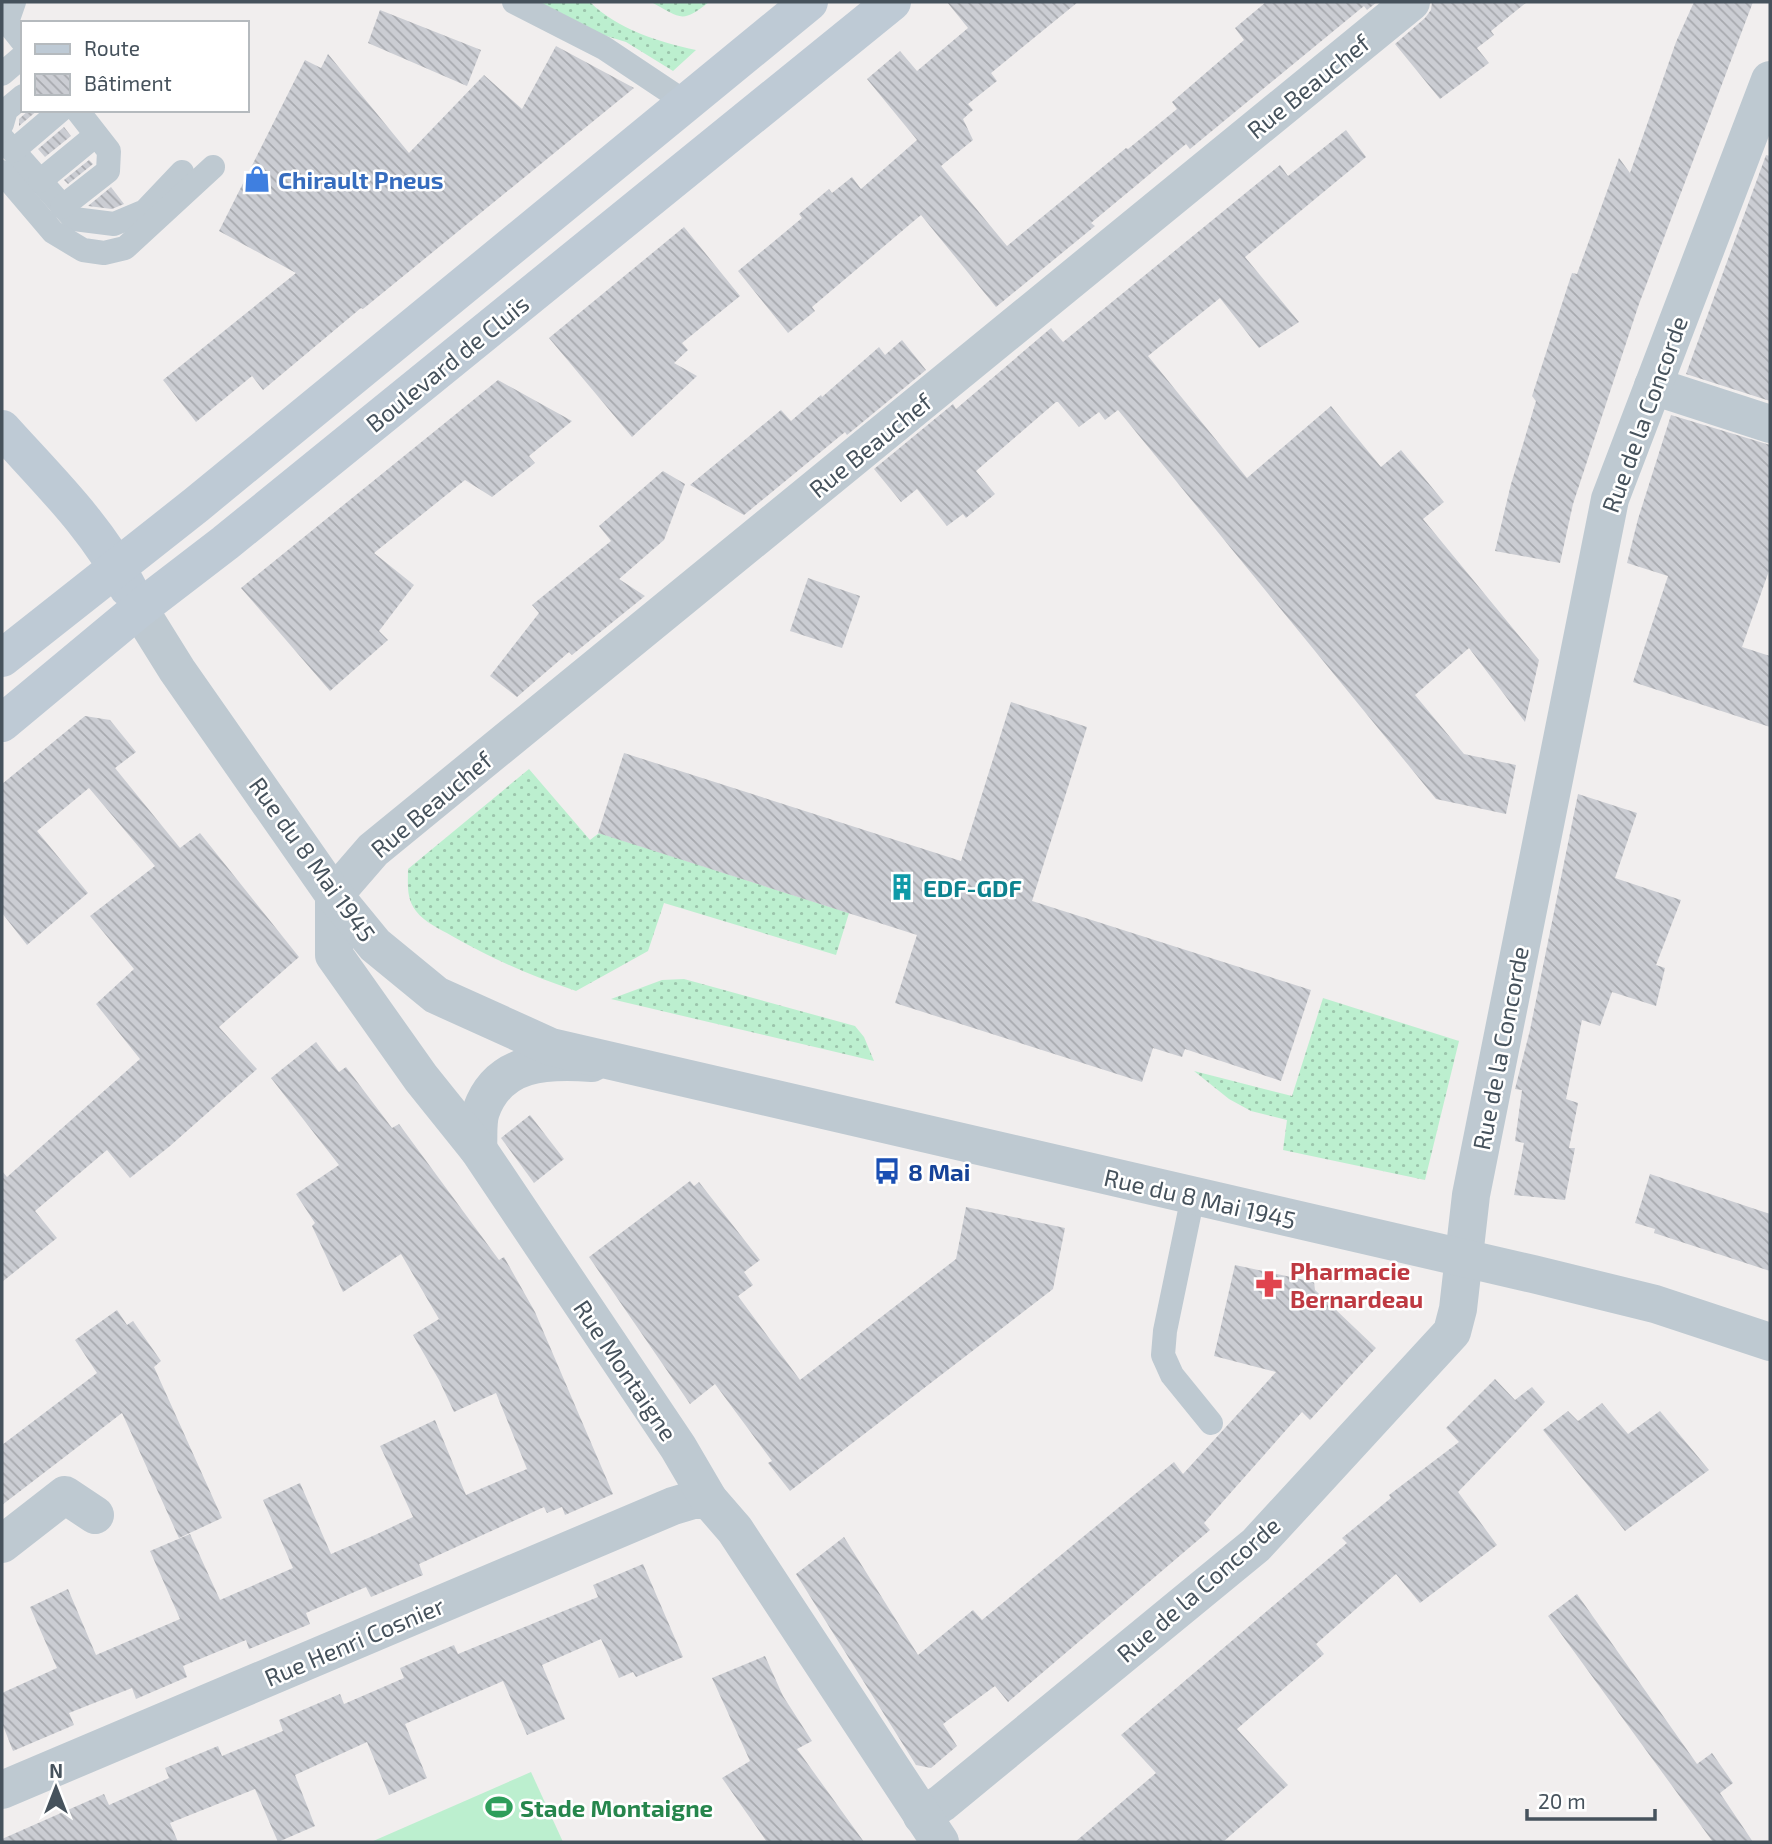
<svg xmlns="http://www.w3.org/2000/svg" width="1772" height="1844" font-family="'Exo 2',sans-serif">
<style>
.grass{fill:url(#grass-dots)}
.pitch{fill:#bcefcf}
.building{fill:url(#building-back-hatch)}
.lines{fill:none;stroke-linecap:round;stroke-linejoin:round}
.service{stroke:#bec9d1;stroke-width:24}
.minor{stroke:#bec9d1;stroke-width:38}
.tertiary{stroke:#bec9d1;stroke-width:38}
.secondary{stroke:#becad5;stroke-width:38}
.labels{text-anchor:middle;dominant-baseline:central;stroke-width:5;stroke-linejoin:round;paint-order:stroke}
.street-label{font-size:24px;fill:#46525c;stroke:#fff}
.shop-label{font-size:24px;font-weight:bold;fill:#366cbe;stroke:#fff;text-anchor:start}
.culture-label{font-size:24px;font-weight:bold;fill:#0d838f;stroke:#fff;text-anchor:start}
.transit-label{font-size:24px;font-weight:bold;fill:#164399;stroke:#fff;text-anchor:start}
.health-label{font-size:24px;font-weight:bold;fill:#be3a42;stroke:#fff;text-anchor:start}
.leisure-label{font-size:24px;font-weight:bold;fill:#27864d;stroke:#fff;text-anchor:start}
</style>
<defs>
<pattern id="grass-dots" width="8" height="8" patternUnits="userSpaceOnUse" patternTransform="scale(1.75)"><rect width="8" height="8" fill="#bcefcf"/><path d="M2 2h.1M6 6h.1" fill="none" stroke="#9bc4ab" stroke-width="1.8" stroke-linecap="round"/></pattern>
<pattern id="building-back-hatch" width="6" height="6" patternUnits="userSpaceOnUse" patternTransform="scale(1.75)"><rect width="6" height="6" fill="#cbcdd3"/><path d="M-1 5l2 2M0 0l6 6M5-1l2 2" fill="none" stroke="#a7a9ae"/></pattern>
</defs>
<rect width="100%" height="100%" fill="#f1eeee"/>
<g class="grass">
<path d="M 537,2 L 590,2 C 617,29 659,42 696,50 L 673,71 L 626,42 L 590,31 Z"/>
<path d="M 651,2 L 709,2 C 681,25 680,17 651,2 Z"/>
<path d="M 529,769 L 590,840 L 599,833 L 849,913 L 836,955 L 664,903 L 648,951 L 576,991 C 532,976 492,959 452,936 C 440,929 424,922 416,911 C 406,899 408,883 408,869 Z"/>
<polygon points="684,979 855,1026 864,1037 874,1061 611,999 662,980"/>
<polygon points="1323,998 1459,1041 1425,1180 1283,1150 1287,1120 1251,1111 1229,1099 1194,1071 1292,1096"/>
</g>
<polygon class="pitch" points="531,1772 563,1842 371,1842"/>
<g class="building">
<polygon points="947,2 1078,2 991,73 997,81 968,104 973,110 963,119 973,140 941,166 1007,246 1126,148 1128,149 1177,109 1172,102 1244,40 1235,28 1266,2 1377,2 1367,10 1364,6 1190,149 1186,144 1091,223 1095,226 996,307 921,215 812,307 815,311 788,333 738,271 802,218 799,214 829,189 832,193 852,177 861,189 917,140 867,79 900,51 917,71 968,28"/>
<polygon points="1432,2 1527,2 1491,31 1494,35 1477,48 1489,63 1440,99 1395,44 1425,18 1431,10"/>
<polygon points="1694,2 1753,2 1639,304 1573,504 1560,563 1495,551 1511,484 1536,401 1532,396 1572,273 1577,274 1619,158 1630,173 1676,42"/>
<polygon points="380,10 481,50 467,86 368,43"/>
<polygon points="556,46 634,88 363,309 361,308 263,390 252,376 196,422 163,380 296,273 219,231 305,60 321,68 328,54 409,153 484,75 522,109"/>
<polygon points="29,110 38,110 19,126 19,119"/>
<polygon points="64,127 71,136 45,157 38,149"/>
<polygon points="1346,130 1366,157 1245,257 1299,322 1259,348 1220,298 1148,356 1247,478 1331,406 1381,467 1401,450 1444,502 1423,519 1539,660 1525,722 1469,648 1415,695 1464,754 1516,765 1506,814 1436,799 1118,410 1105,420 1099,412 1079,427 1058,402 1056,402 976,471 995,494 966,518 963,514 947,526 917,489 901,502 874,469 953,404 956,409 1051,328 1063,342 1280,165 1288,176"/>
<polygon points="1766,155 1770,156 1770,401 1686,374"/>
<polygon points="89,160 93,164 68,184 64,180"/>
<polygon points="111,187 124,204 112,209 88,206"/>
<polygon points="684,227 740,296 682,343 688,350 674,363 697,376 632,437 549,338"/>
<polygon points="902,340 926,370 847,435 845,432 744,515 690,485 781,410 791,421 821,395 822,397 879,347 885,355"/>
<polygon points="498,380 572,421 529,456 535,463 492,497 465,480 374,553 414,585 379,631 388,640 330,691 241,588"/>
<polygon points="1671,415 1770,445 1770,568 1742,647 1770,656 1770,727 1633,682 1668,576 1627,563 1638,519"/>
<polygon points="663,471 685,484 664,540 619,579 645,596 572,655 569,652 517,697 490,676 539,613 532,605 611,541 599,526"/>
<polygon points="808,578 860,596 842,648 790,631"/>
<polygon points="1011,702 1087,727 1032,901 1311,990 1281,1081 1185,1049 1182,1057 1153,1048 1142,1082 895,1003 917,935 598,833 624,753 961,861"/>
<polygon points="85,716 110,720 136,752 115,768 180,848 200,833 299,957 219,1027 257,1069 170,1146 130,1178 107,1150 35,1211 57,1238 2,1282 2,1171 7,1177 140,1059 96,1004 134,969 90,916 155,866 89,788 37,831 88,893 27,945 2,913 2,784"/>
<polygon points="1578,794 1637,813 1615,878 1681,900 1656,965 1665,968 1656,1006 1612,992 1600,1026 1582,1020 1566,1099 1578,1103 1569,1148 1575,1148 1565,1200 1514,1195 1524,1143 1515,1141 1522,1090 1515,1089 1530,1030"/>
<polygon points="316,1042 339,1072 346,1067 392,1128 399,1124 499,1260 504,1257 535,1312 613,1494 565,1515 562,1507 547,1513 544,1507 419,1564 423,1575 371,1597 366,1587 306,1613 310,1624 249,1649 246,1640 183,1666 187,1677 136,1699 132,1688 69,1713 74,1725 13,1751 2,1723 2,1693 57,1668 30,1607 68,1589 96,1655 180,1619 150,1551 190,1534 220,1600 293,1568 263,1500 300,1483 331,1554 375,1535 413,1517 380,1446 435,1420 466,1495 527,1469 496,1393 454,1412 439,1380 413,1335 439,1319 401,1254 343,1292 312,1226 315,1223 296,1194 339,1165 271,1078"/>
<polygon points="530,1115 564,1159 534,1183 501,1138"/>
<polygon points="1650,1174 1770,1214 1770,1271 1654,1233 1655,1229 1635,1223"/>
<polygon points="690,1181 694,1186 699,1182 760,1260 744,1272 753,1285 738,1296 800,1380 956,1259 966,1207 1065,1228 1053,1289 790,1491 768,1463 772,1461 715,1384 690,1404 589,1257"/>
<polygon points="1235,1265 1314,1282 1315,1290 1376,1348 1310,1420 1302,1412 1204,1523 1210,1530 1008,1702 995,1686 943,1724 957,1746 931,1768 916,1765 796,1574 844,1537 918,1655 973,1610 982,1620 1174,1462 1183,1474 1276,1372 1214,1356"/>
<polygon points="117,1310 127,1325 133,1321 161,1361 154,1367 222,1518 179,1538 122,1413 2,1505 2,1445 97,1373 75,1340"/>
<polygon points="1495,1379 1515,1400 1532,1387 1545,1402 1458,1492 1497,1545 1420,1603 1396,1574 1316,1644 1324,1654 1237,1729 1288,1785 1223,1842 1075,1842 1156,1773 1121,1735 1347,1543 1342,1538 1391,1498 1389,1495 1459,1442 1446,1428"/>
<polygon points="1602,1403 1628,1434 1660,1411 1709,1470 1625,1531 1543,1430 1568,1411 1578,1421"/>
<polygon points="643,1564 683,1657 636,1677 633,1672 619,1678 601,1639 542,1665 565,1719 527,1735 503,1681 405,1724 427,1778 389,1795 367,1742 295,1775 315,1826 278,1842 255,1789 170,1823 178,1842 2,1842 2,1839 104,1794 109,1805 169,1778 165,1768 218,1746 222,1756 283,1731 279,1720 340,1694 344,1704 404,1678 400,1668 454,1645 458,1654 598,1597 593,1585"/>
<polygon points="1577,1594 1697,1764 1712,1753 1733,1783 1720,1793 1753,1842 1713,1842 1548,1616"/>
<polygon points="765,1656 783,1696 812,1741 797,1749 864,1842 767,1842 722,1778 750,1761 712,1678"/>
</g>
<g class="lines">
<g class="service">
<polyline points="14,2 7,22 23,42"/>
<polyline points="514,2 604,48 685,102"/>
<polyline points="2,74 23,56"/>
<polyline points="2,124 6,110 23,96"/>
<polyline points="2,138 74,219 114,224 145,211 182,172"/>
<polyline points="13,151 61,110"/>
<polyline points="2,172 53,232 83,250 104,253 125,248 213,167"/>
<polyline points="40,181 96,135"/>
<polyline points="62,207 108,171 109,151 77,110"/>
<polyline points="1193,1196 1165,1331 1163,1355 1172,1375 1211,1423"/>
</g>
<g class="minor">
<polyline points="1653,386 1770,424"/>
<path d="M 478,1149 C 479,1137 477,1122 481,1111 C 499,1060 547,1060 592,1063"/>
<polyline points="2,1544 65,1495 95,1515"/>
<polyline points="2,1790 673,1506 693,1500 709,1500"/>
<polyline points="922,1816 942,1803 1256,1545 1452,1332 1458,1309 1471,1195 1610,499 1770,80"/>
<polyline points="940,1842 735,1530 709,1500 678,1447 478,1149 421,1078 334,955 334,895 373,850 1411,2"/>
</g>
<polyline class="tertiary" points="139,609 177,670 334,895 375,945 436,995 551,1047 1533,1274 1655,1304 1770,1342"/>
<g class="secondary">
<path d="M 2,429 C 47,479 98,528 128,588"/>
<polyline points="2,658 196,505 809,2"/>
<polyline points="2,723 139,609 225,543 892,2"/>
</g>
</g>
<defs>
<symbol id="shop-bare" viewBox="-9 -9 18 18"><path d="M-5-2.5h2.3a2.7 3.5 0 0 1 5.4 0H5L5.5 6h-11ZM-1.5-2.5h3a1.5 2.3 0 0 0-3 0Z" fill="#3f7fe0" stroke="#fff" stroke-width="2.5" paint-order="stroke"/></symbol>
<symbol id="building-bare" viewBox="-9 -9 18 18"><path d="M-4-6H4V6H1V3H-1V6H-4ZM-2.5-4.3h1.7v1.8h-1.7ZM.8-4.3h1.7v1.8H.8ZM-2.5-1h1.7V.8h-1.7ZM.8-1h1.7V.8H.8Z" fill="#0f9aa8" stroke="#fff" stroke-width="2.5" paint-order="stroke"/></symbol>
<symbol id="bus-bare" viewBox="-9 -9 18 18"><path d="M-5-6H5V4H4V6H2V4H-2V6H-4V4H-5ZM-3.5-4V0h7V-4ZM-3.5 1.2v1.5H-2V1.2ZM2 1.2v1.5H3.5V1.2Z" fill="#1a4fb4" stroke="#fff" stroke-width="2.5" paint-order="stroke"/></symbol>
<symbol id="pharmacy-bare" viewBox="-9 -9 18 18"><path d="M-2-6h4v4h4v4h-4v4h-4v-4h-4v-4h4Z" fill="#e0444e" stroke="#fff" stroke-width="2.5" paint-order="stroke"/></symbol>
<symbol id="stadium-bare" viewBox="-9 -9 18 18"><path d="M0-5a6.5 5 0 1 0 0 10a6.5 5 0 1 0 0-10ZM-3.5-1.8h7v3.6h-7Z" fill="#2e9e5b" stroke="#fff" stroke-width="2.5" paint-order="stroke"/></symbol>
</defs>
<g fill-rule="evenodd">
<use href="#shop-bare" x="238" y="160" width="38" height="38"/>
<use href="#building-bare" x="883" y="868" width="38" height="38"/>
<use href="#bus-bare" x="868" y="1152" width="38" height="38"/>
<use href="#pharmacy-bare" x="1250" y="1265" width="38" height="38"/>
<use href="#stadium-bare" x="480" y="1788" width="38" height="38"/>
</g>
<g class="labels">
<g class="street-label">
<text transform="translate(1308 86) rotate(-39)">Rue Beauchef</text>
<text transform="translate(447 363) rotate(-39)">Boulevard de Cluis</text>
<text transform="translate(1644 414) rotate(-70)">Rue de la Concorde</text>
<text transform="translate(870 445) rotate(-39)">Rue Beauchef</text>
<text transform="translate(431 804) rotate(-40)">Rue Beauchef</text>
<text transform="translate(313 859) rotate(54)">Rue du 8 Mai 1945</text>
<text transform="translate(1500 1048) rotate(-79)">Rue de la Concorde</text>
<text transform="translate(1200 1198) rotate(13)">Rue du 8 Mai 1945</text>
<text transform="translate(626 1370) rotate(56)">Rue Montaigne</text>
<text transform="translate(1198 1589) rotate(-41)">Rue de la Concorde</text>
<text transform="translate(354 1641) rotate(-23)">Rue Henri Cosnier</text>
</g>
<g class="shop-label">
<text x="278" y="179">Chirault Pneus</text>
</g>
<g class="culture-label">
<text x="923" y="887">EDF-GDF</text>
</g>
<g class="transit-label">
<text x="908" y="1171">8 Mai</text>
</g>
<g class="health-label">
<text x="1290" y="1270">Pharmacie<tspan x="1290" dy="28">Bernardeau</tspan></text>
</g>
<g class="leisure-label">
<text x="520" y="1807">Stade Montaigne</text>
</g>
</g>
<rect width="1772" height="1844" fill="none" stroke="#46525c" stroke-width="7"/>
<rect x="21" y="21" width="228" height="91" fill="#ffffff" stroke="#b5babe" stroke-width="2"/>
<rect x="35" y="44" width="35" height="10" fill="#becad5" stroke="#b5babe" stroke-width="2"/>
<text x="84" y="56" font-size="21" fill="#46525c">Route</text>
<rect x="35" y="74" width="35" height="21" fill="url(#building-back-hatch)" stroke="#b5babe" stroke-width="2"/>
<text x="84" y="91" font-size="21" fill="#46525c">Bâtiment</text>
<g transform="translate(56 1788)" stroke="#ffffff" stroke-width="5" paint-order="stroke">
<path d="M0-5L12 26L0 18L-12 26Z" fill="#46525c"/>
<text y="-10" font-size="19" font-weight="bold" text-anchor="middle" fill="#46525c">N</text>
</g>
<path d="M1527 1809v10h128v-10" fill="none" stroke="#46525c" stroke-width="3.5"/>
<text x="1538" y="1809" font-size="21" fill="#46525c" stroke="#ffffff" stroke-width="5" paint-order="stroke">20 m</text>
</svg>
